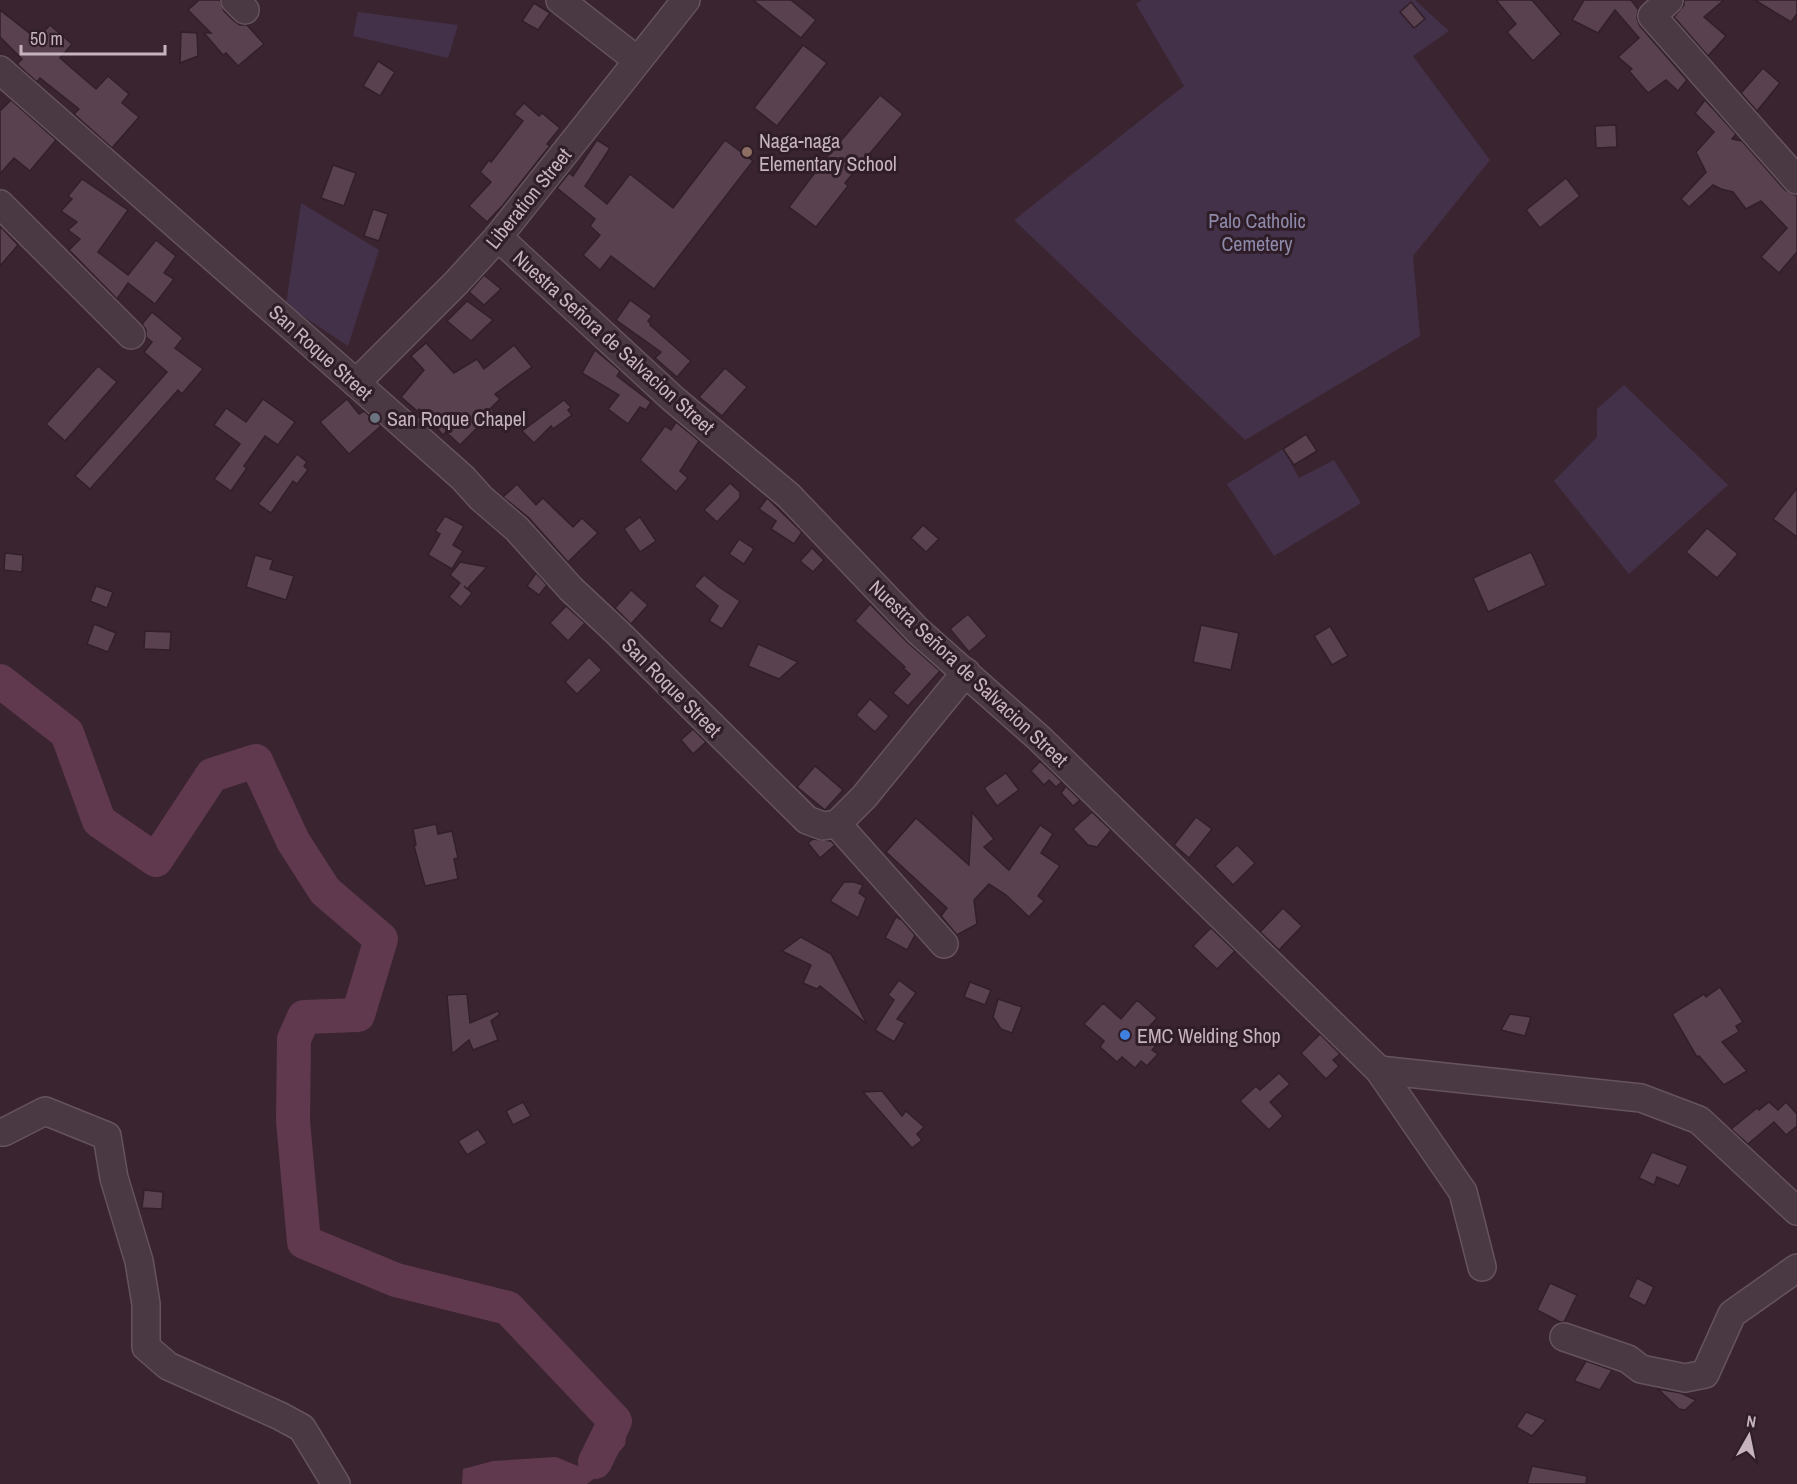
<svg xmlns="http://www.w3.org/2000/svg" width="1797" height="1484" font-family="'Archivo Narrow',sans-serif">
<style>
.green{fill:#433149}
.water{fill:#60394e}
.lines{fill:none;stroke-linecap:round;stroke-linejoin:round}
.river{stroke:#60394e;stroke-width:34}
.building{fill:#59414f;stroke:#311f29;stroke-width:1.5}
.minor-casing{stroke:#65535d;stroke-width:30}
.minor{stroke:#4a3842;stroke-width:27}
.education-dot{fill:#8d6e63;stroke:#2f1d27;stroke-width:2}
.worship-dot{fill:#6b7280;stroke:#2f1d27;stroke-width:2}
.shop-dot{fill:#3f7fe0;stroke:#2f1d27;stroke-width:2}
.labels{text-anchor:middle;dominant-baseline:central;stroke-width:6;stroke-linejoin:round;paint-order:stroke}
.poi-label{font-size:20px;fill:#c6b3bd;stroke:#2f1d27;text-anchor:start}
.street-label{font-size:20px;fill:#c6b3bd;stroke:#2f1d27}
.park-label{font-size:20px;fill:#8d89aa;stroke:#2f1d27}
</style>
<rect width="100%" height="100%" fill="#3a2430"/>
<g class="green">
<polygon points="1142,0 1415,0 1449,31 1413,56 1490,160 1413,256 1420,336 1245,440 1014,220 1184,86 1136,4"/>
<polygon points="358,12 458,25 448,58 353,36"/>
<polygon points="301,203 379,250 348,346 286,305"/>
<polygon points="1624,385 1728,485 1629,574 1554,481 1597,437 1597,409"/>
<polygon points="1283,449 1299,478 1334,460 1361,503 1274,556 1227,484"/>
</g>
<polygon class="water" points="602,1419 628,1423 625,1445 603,1472 587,1484 462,1484 463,1469 493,1461 556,1457 578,1466 590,1450"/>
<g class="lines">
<polyline class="river" points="0,681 67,733 99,821 156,860 212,775 256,761 293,841 325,891 381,939 358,1015 304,1017 294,1039 293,1121 304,1242 396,1280 508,1308 615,1421 595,1462"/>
</g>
<g class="building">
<polygon points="199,0 220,0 224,11 234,21 240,25 247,25 264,44 238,66 226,53 223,55 204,33 211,33 188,10"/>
<polygon points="753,0 791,0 816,20 801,38"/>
<polygon points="1496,0 1532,0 1561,34 1533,61 1507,32 1516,24"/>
<polygon points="1584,0 1631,0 1638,9 1637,19 1640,26 1687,80 1678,91 1666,80 1648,93 1629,71 1632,69 1618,57 1639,38 1615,10 1598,33 1572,20"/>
<polygon points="1684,0 1724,0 1704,17 1726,36 1708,56 1674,17 1684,5"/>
<polygon points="1755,0 1797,0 1797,14 1791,22"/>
<polygon points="1411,2 1425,19 1414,28 1400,12"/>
<polygon points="534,3 550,13 538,30 522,21"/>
<polygon points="0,10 37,39 50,25 72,44 60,58 96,89 108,76 129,94 122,103 139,117 112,148 74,114 79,109 40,78 37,82 17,64 22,59 0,37"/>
<polygon points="181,32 197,33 198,56 180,63"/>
<polygon points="803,45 827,63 777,126 754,108"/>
<polygon points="378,61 395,72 380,96 363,86"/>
<polygon points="1763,68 1780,83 1757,111 1741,93"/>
<polygon points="880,95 903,114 845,183 848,186 816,227 789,207 826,158"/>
<polygon points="11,100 56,140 30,171 14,158 0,174 0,111"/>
<polygon points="1705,100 1736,134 1732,139 1742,141 1785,190 1797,196 1797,252 1779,273 1761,257 1787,228 1761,201 1746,209 1733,192 1721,189 1713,185 1689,207 1681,199 1706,172 1696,152 1714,132 1695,113"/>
<polygon points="524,103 539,116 542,113 560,128 547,144 550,146 544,153 503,205 487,222 469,206 491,182 480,172 489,160 491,162 523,121 514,114"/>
<polygon points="1616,125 1617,147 1596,148 1595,126"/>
<polygon points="597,140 610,148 585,186 607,204 630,174 673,208 725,140 753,161 654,289 611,256 600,270 583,255 600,235 590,226 595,219 557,188 569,173 573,176"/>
<polygon points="333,165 356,173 344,206 321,198"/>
<polygon points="1566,178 1580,196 1540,228 1526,210"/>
<polygon points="82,179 128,210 98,252 128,275 156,240 176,256 164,273 174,279 155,304 128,283 117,299 69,250 80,239 68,230 77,222 61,211 72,199 68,196"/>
<polygon points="373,209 388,214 379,241 364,236"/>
<polygon points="0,226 18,245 0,266"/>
<polygon points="484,275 501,289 484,305 469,292"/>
<polygon points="630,300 652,316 648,321 651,324 650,325 691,361 677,377 655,358 661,352 616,320"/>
<polygon points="467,301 493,320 471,341 447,321"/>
<polygon points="152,312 183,338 175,348 203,369 182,394 178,390 90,489 75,476 167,372 144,352 152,342 146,337 146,330 142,324"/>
<polygon points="426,343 454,373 477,359 484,369 514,345 532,367 495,394 500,399 491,408 494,411 460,445 446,432 443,435 419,409 417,411 401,397 424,370 411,356"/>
<polygon points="595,350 620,371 617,376 651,402 646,410 640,407 628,424 608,409 619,395 582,373"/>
<polygon points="98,366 117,382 65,441 46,424"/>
<polygon points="725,368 747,387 722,416 699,397"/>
<polygon points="263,399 295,422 278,445 265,436 244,466 247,468 231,491 214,479 240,444 214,425 226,408 246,422"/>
<polygon points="347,399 359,414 364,411 381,426 349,454 320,422"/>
<polygon points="564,400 571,407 568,410 572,415 553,429 551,426 534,443 522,431"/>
<polygon points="676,422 699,441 680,471 688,478 676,492 640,460 665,426 671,430"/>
<polygon points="1306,434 1317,451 1294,465 1283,449"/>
<polygon points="297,454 307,462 304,466 308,470 297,484 293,481 271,513 258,504"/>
<polygon points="730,483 740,492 740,498 717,522 704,510"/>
<polygon points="517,484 536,505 543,498 573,527 582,518 598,533 568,562 529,518 503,497"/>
<polygon points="1797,488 1797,537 1773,519"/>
<polygon points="767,498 802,532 794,544 771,529 776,521 759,509"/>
<polygon points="445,516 464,526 453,545 463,551 452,569 428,555 440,534 435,531"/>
<polygon points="640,517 656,541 640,552 624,529"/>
<polygon points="923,525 939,539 926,552 911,538"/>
<polygon points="1707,528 1738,554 1717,578 1686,552"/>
<polygon points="739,539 754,549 744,564 729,554"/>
<polygon points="812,548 824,560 813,572 800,561"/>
<polygon points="1531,552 1546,585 1488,612 1473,578"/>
<polygon points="5,553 23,555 22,572 4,570"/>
<polygon points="255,555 273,560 270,569 294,576 286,600 246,587"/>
<polygon points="460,562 487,567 467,589 464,586 472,593 461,607 449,597 460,583 450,575"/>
<polygon points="536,573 547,585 539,595 527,586"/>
<polygon points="704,575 719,587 740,601 722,629 709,621 718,606 694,586"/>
<polygon points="96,586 113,592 107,608 90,601"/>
<polygon points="631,590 648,605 631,624 615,608"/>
<polygon points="870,604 907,642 940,671 908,706 893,693 910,674 903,668 905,667 855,621"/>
<polygon points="566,606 585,623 568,641 550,623"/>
<polygon points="968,614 987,636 969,652 950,629"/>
<polygon points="94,624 116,633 108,652 87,644"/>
<polygon points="1201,625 1239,633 1231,670 1193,662"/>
<polygon points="1330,626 1348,656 1332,665 1314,636"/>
<polygon points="145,631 171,632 170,650 144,649"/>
<polygon points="758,644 798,662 779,679 748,666"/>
<polygon points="589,657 602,670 577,694 565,682"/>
<polygon points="870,699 889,716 875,732 856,715"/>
<polygon points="693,729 706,742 693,754 681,740"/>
<polygon points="1040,761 1062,782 1056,787 1049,780 1044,785 1031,771"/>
<polygon points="815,766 843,790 825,810 797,787"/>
<polygon points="1006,773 1019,790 997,806 984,788"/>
<polygon points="1066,786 1080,800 1073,806 1061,793"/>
<polygon points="972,812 994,839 984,847 1009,870 1040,825 1053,834 1041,853 1060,866 1038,896 1044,901 1029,917 1006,895 989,884 974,900 977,924 957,935 941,916 947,908 886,852 916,818 969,865"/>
<polygon points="1092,812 1111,830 1097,847 1088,845 1073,829"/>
<polygon points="1196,817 1212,829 1189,858 1174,845"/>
<polygon points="436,824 438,834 452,831 458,858 454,859 458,879 425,886 414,846 416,845 413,829"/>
<polygon points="813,839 831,841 835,845 820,858 808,843"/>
<polygon points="1237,845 1255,863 1233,885 1215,866"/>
<polygon points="844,882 854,882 863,885 859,893 866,898 858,918 830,901"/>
<polygon points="1283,908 1302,926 1279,950 1260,932"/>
<polygon points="896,917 902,920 915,935 907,950 885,938"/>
<polygon points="1211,928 1235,951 1217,969 1193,946"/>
<polygon points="801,937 831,954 867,1024 820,986 817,989 803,983 811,965 782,951"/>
<polygon points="899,980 916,993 897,1019 905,1023 894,1042 875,1030 894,1000 888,995"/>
<polygon points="970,982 991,990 985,1005 964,997"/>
<polygon points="1720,987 1743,1022 1736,1026 1739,1032 1722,1042 1747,1071 1724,1085 1699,1056 1697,1057 1672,1014 1704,994 1706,997"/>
<polygon points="467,994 470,1023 498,1011 500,1014 491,1021 498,1040 473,1050 469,1040 452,1054 447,995"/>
<polygon points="998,999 1022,1007 1012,1033 1001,1029 993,1017"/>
<polygon points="1137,1000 1157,1018 1147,1029 1160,1041 1152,1050 1158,1054 1147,1066 1141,1061 1135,1068 1122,1057 1117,1062 1100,1047 1104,1041 1084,1024 1103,1003 1121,1019"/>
<polygon points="1510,1014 1531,1017 1525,1036 1501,1030"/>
<polygon points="1320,1034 1340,1054 1333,1060 1339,1066 1326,1079 1301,1053"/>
<polygon points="1279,1073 1290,1084 1270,1102 1283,1116 1269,1130 1240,1101 1256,1086 1260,1090"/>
<polygon points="882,1091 902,1116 906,1111 924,1127 917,1134 922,1140 912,1148 863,1092"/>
<polygon points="523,1102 531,1116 513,1125 506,1111"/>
<polygon points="1769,1102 1778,1110 1786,1102 1797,1114 1797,1126 1786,1135 1774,1122 1748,1144 1731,1129 1757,1108 1759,1110"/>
<polygon points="478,1129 487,1143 467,1155 458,1141"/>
<polygon points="1652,1152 1688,1166 1679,1186 1657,1177 1654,1185 1639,1178"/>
<polygon points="144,1190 163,1192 162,1209 142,1208"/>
<polygon points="1637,1278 1654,1287 1645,1306 1628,1297"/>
<polygon points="1550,1283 1577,1295 1564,1322 1560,1322 1537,1310"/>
<polygon points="1586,1361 1612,1370 1600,1390 1574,1381"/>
<polygon points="1658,1389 1681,1393 1696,1400 1685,1410 1679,1409"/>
<polygon points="1526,1412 1546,1420 1532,1436 1516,1427"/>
<polygon points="1532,1466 1587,1476 1586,1484 1527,1484"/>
</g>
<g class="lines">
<defs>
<g id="minor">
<polyline points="235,0 245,10"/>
<polyline points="560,0 637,60"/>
<polyline points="1669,0 1652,16 1797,180"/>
<polyline points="0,70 356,383 463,478 481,498 517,529 571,589 618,633 807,820 823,826 837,824 864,797 966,672"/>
<polyline points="0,204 131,335"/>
<polyline points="498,237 672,398 789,496 918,631 1039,738 1379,1070 1463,1192 1482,1267"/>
<polyline points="356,383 457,282 498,237 686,0"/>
<polyline points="837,824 944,944"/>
<polyline points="1379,1070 1641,1098 1699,1120 1797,1211"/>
<polyline points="0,1132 4,1132 45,1111 107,1136 114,1178 139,1261 146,1304 146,1347 168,1366 280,1416 302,1428 336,1484"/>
<polyline points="1564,1337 1628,1359 1641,1369 1685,1378 1705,1374 1732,1314 1797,1268"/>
</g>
</defs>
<use href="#minor" class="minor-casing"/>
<use href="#minor" class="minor"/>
</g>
<circle class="education-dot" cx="747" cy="152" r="6"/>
<circle class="worship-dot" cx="375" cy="418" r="6"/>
<circle class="shop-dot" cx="1125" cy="1035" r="6"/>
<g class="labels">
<g class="poi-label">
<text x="759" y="140">Naga-naga<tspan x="759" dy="23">Elementary School</tspan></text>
<text x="387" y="418">San Roque Chapel</text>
<text x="1137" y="1035">EMC Welding Shop</text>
</g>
<g class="street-label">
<text transform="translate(528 198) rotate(-51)">Liberation Street</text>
<text transform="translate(614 342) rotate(42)">Nuestra Señora de Salvacion Street</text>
<text transform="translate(321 352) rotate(42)">San Roque Street</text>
<text transform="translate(969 673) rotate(43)">Nuestra Señora de Salvacion Street</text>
<text transform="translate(672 687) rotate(45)">San Roque Street</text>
</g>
<g class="park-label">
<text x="1257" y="220">Palo Catholic<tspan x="1257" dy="23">Cemetery</tspan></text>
</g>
</g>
<g transform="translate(1749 1436) rotate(9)" stroke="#2f1d27" stroke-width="4.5" paint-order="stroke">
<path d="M0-4.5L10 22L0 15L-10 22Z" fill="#c6b3bd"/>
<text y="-9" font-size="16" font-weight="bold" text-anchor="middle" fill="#c6b3bd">N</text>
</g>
<path d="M21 45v9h144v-9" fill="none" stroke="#c6b3bd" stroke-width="3"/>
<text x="30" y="45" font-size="18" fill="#c6b3bd" stroke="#2f1d27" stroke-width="4.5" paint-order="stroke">50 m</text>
</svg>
